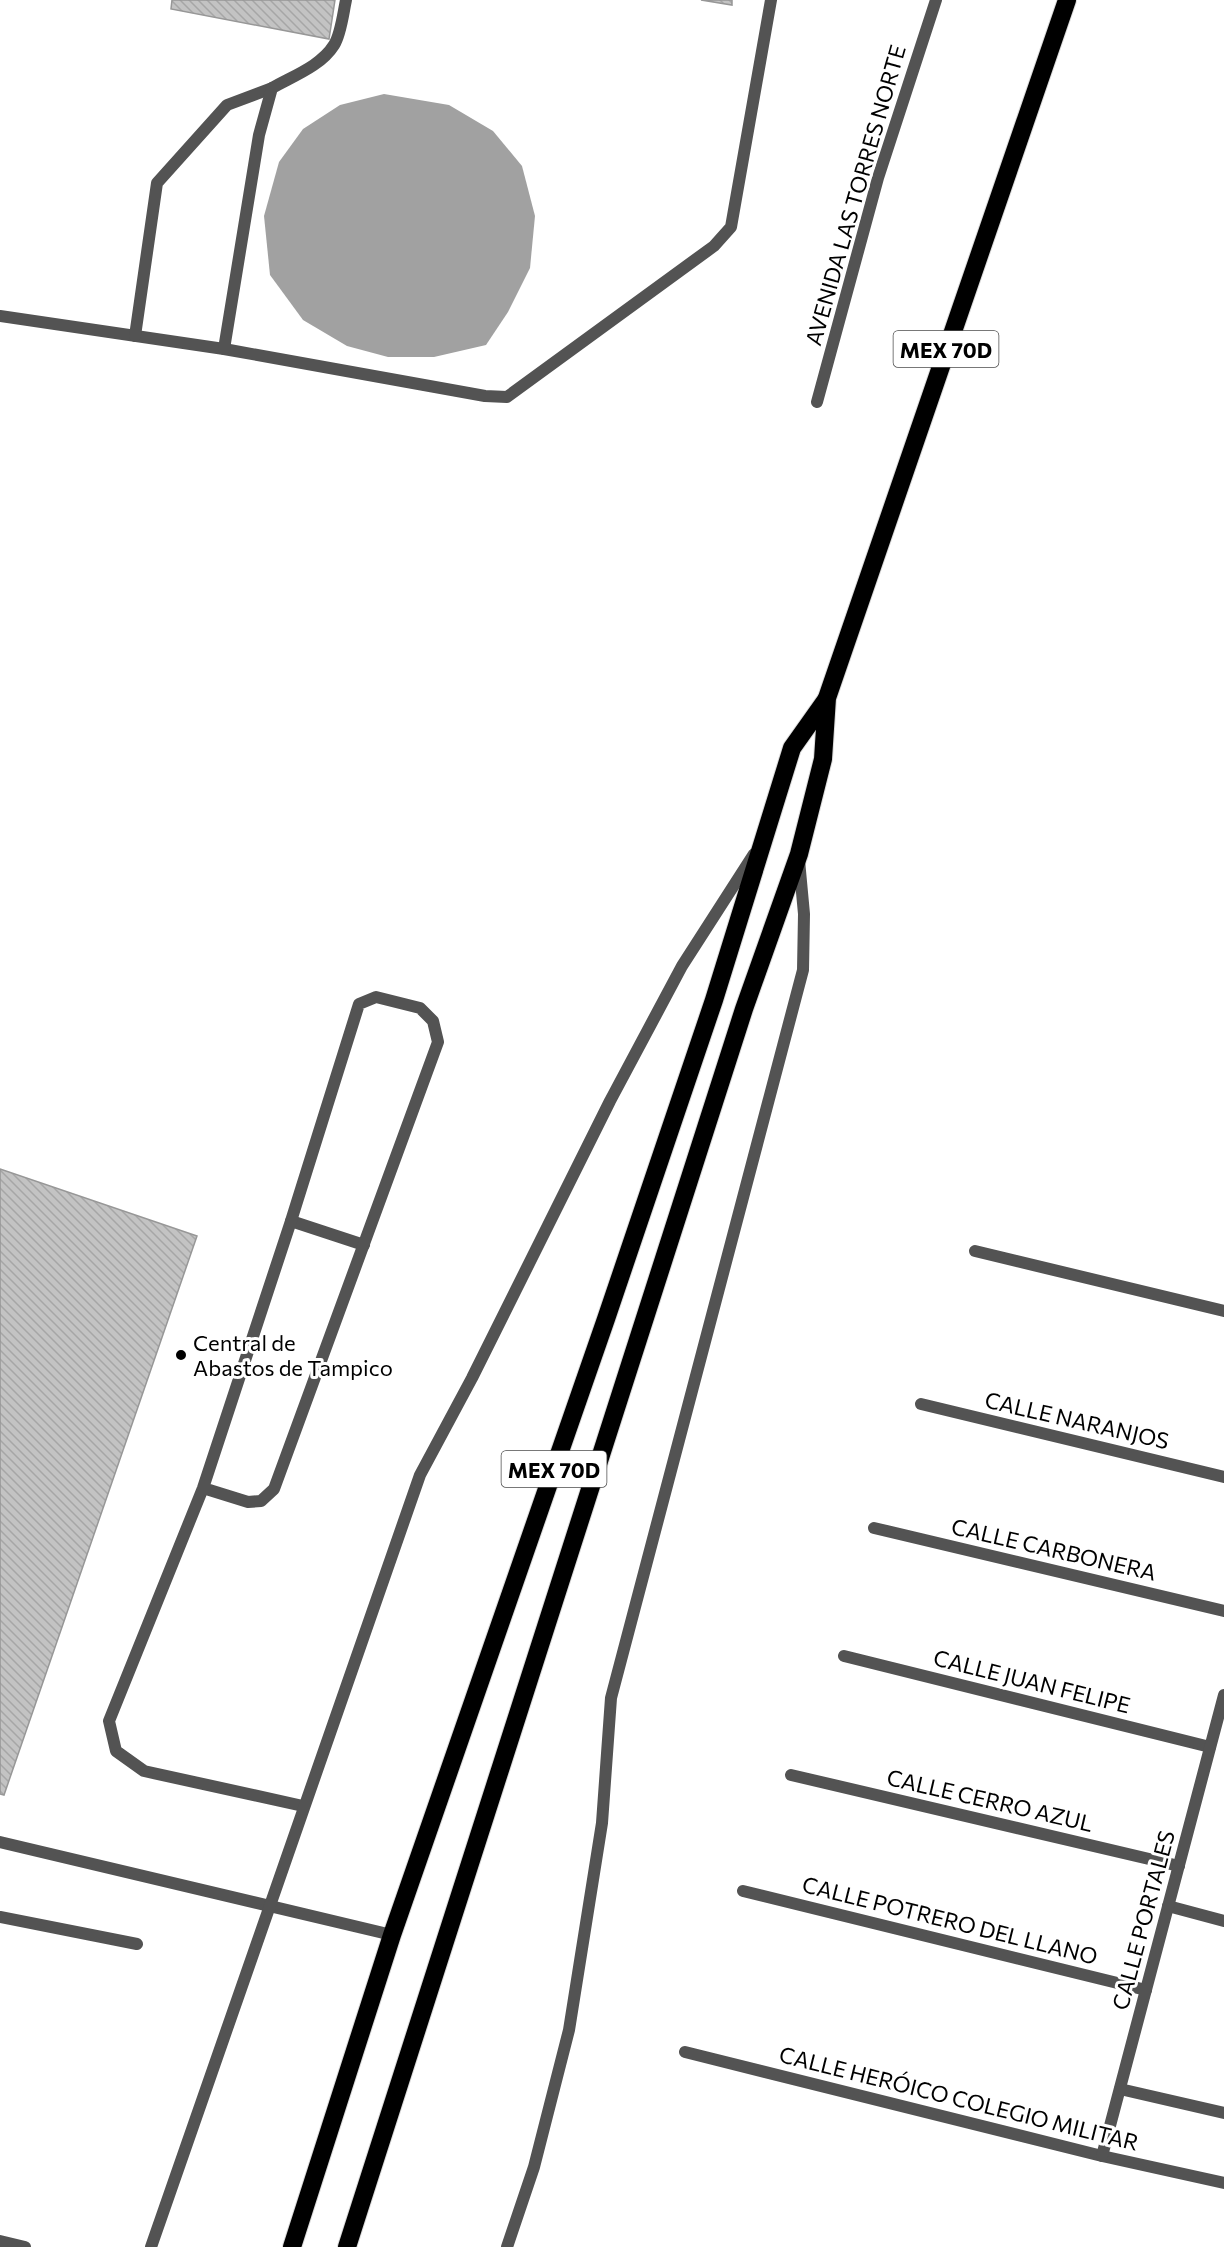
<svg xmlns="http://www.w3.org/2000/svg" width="1224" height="2247" font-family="Commissioner,sans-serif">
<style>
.water{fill:#a1a1a1}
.building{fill:url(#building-back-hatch);stroke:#979797;stroke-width:1.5}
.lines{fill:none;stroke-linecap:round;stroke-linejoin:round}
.motorway-casing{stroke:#dbdbdb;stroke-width:20}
.service{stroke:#535353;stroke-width:12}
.minor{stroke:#535353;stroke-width:12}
.motorway{stroke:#000;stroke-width:18}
.poi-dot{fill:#000;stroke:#fff;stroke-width:2}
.labels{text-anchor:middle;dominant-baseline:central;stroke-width:6;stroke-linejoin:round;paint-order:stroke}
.shield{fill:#fff;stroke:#4c4c4c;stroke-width:1.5}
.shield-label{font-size:21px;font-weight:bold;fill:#000}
.street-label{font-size:22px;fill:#000;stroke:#fff}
.poi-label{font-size:22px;fill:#000;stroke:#fff;text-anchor:start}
</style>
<defs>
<pattern id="building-back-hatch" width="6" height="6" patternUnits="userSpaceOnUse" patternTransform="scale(1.5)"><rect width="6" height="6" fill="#c3c3c3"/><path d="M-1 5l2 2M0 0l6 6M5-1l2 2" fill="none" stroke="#a6a6a6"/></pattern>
</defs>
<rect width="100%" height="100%" fill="#fff"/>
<polygon class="water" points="384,94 449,105 493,131 522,166 535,216 530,268 508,312 486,345 434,357 388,357 347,346 303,320 270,275 264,216 279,162 303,129 340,105"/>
<g class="building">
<polygon points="172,0 335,0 329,39 171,9"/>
<polygon points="701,0 732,0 732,5"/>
<polygon points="0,1169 197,1236 4,1795 0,1794"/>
</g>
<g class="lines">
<defs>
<g id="motorway">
<polyline points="292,2247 392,1935 606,1319 714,1000 792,748 826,700"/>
<polyline points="347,2247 744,1009 799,854 823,759 827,698 1067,0"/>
</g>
</defs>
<use href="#motorway" class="motorway-casing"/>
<g class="service">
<polyline points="0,316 224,349 485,396 507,397 714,246 731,227 771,0"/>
<polyline points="135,336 157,183 227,105 272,88"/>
<path d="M 224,349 L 259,135 L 272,88 C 293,76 321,66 334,45 C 341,34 343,14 346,0"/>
<polyline points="291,1221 364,1245"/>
<polyline points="203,1488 248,1502 261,1501 274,1489 438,1042 433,1021 420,1008 376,997 359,1004 291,1221 203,1488 109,1721 116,1751 144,1771 303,1806"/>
<polyline points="0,1842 392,1935"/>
</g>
<g class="minor">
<polyline points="817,402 878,178 936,0"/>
<polyline points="975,1251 1224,1311"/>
<polyline points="921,1404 1224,1477"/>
<polyline points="874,1528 1224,1611"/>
<polyline points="844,1656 1210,1747"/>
<polyline points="791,1775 1179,1866"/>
<polyline points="743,1891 1146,1990"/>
<polyline points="1168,1906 1224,1921"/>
<polyline points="0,1917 137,1944"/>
<polyline points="685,2052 1102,2156 1224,2183"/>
<polyline points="1120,2089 1224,2113"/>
<polyline points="1102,2156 1224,1695"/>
<polyline points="0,2241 25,2247"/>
<polyline points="151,2247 420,1475 472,1378 610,1101 682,966 754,854"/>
<polyline points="507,2247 534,2167 569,2030 602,1823 611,1698 803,970 804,914 799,860"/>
</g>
<use href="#motorway" class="motorway"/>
</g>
<circle class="poi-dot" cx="181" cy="1355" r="6"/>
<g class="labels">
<g class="shield">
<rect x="893.5" y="331" width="105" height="36" rx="4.5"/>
<rect x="501.5" y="1451" width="105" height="36" rx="4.5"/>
</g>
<g class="shield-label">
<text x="946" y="349">MEX 70D</text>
<text x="554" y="1469">MEX 70D</text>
</g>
<g class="street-label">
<text transform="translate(855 195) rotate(-74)">AVENIDA LAS TORRES NORTE</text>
<text transform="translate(1077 1420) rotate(13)">CALLE NARANJOS</text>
<text transform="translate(1054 1549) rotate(13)">CALLE CARBONERA</text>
<text transform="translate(1032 1681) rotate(14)">CALLE JUAN FELIPE</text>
<text transform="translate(990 1800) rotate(13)">CALLE CERRO AZUL</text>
<text transform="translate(950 1920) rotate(14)">CALLE POTRERO DEL LLANO</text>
<text transform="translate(1143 1920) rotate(-75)">CALLE PORTALES</text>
<text transform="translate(959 2098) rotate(14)">CALLE HERÓICO COLEGIO MILITAR</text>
</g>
<g class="poi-label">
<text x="193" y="1342">Central de<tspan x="193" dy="25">Abastos de Tampico</tspan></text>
</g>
</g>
</svg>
